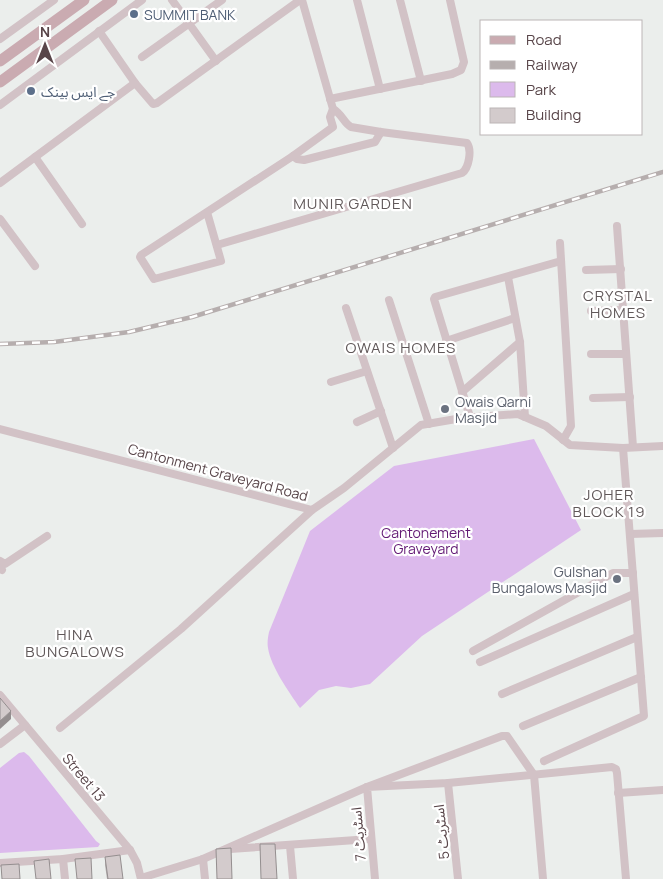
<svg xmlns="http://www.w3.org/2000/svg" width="663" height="879" font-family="Manrope,'Noto Sans Arabic',sans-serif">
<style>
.green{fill:#dcbaec}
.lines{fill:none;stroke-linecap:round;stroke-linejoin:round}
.minor{stroke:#d2c2c6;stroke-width:8}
.primary{stroke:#caabb1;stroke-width:11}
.rail-casing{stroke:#b6aeae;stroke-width:4.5}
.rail{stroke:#fff;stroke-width:2.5;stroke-dasharray:8;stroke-linecap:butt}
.wall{fill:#b5afaf}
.shaded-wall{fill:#948e8f}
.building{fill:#d3cbcc;stroke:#948e8f}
.service-dot{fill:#5c6f8a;stroke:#fff;stroke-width:2}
.worship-dot{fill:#6b7280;stroke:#fff;stroke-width:2}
.labels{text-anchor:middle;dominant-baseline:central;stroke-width:4.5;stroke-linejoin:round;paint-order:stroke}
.service-label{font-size:14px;fill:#4e5e75;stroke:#fff;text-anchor:start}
.worship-label{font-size:14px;fill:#5b616d;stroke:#fff;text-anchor:start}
.street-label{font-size:14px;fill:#584549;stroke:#fff}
.park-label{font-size:14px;fill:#631a75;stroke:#fff}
.neighbourhood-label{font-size:15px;letter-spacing:1px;fill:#605859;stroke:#fff}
</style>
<rect width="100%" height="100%" fill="#ebeeec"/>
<g class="green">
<path d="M 534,439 L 581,530 L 422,636 L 370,684 L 351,688 L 336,686 L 319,690 L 300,708 C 289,692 271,667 268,648 C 267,643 268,637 269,632 L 310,531 L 394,466 Z"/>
<polygon points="24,752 29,756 96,841 100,844 98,847 0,853 0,768 19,753"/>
</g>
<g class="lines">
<g class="minor">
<polyline points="172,0 216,61"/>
<polyline points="357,0 380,89"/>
<polyline points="400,0 421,81"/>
<polyline points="99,31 135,83 153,104 157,103 300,0"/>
<polyline points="0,39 54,0"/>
<polyline points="142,57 222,0"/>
<polyline points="330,99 452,74 461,70 464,62 450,0"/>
<polyline points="0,105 142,0"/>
<polyline points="293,156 297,159 304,160 375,142 381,132"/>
<polyline points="35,157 82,224"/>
<polyline points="0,183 135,83"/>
<polyline points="207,212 221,261 154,279 140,257 141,255 293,156 333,127 330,117 333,109 302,0"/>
<polyline points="0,219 35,266"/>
<polyline points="617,226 633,447"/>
<polyline points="560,243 571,426 563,440"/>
<path d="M 217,245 L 462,173 C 469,168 472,150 467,143 L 381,132 L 351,127 C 344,123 342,114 333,109"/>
<polyline points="586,270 621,269"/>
<polyline points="508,277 520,342 525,417"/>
<polyline points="389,300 429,424"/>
<polyline points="346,308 393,448"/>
<polyline points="591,311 623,310"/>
<polyline points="446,341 515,318"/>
<polyline points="591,354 626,354"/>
<polyline points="331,382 367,371"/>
<polyline points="462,392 520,342"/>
<polyline points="593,398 630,397"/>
<polyline points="470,417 434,299 435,297 561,261"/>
<polyline points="357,422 381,411"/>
<polyline points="0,429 312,510 344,488 421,425 462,418 518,414 546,426 570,445 623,448 663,446"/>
<polyline points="630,534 663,533"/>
<polyline points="0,561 5,564 47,536"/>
<polyline points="0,569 2,570"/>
<polyline points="473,651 613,573 633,573"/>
<polyline points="480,662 634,594"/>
<polyline points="502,694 637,637"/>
<polyline points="0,695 130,850 137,863 141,879"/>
<polyline points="523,726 641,677"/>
<polyline points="60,728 181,629 312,510"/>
<polyline points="0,744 25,725"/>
<polyline points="544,761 644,716 623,448"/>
<polyline points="448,783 458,879"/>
<polyline points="618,793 663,790"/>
<polyline points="290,846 293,879"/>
<polyline points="230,849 370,839"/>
<polyline points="63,859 65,879"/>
<polyline points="203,859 205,879"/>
<polyline points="0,863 63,859 130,850"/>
<polyline points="141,878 203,859 367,787 502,736 507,736 534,775 543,879"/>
<polyline points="375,879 367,787 448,783 612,767 616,769 617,773 626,879"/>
</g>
<g class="primary">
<polyline points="0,61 84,0"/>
<polyline points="0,82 112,0"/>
</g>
<defs>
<polyline id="rail" points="0,344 54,342 129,332 192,317 663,172"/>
</defs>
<use href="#rail" class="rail-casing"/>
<use href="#rail" class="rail"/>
</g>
<polygon class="wall" points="105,857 123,879 107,879 105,865"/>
<polygon class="shaded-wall" points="11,711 11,719 0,729 0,721"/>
<g class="building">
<polygon points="0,698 11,711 0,721"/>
<polygon points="260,844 275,844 277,879 261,879"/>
<polygon points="231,848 232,879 217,879 216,849"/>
<polygon points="120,855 123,879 108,879 105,857"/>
<polygon points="91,858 92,879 77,879 75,859"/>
<polygon points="49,859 51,879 36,879 34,861"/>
<polygon points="19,864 20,879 2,879 1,865"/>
</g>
<g class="service-dot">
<circle cx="134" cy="14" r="5"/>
<circle cx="31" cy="91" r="5"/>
</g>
<g class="worship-dot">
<circle cx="445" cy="409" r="5"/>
<circle cx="617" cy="579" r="5"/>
</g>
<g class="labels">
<g class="service-label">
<text x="144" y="14">SUMMIT BANK</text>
<text x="41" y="91">جے ایس بینک</text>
</g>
<g class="worship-label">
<text x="455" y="401">Owais Qarni<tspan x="455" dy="16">Masjid</tspan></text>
<text x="607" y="571" text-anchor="end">Gulshan<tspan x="607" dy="16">Bungalows Masjid</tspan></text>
</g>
<g class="street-label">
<text transform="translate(218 472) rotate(15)">Cantonment Graveyard Road</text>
<text transform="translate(84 777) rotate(50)">Street 13</text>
<text transform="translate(441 832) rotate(-96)">اسٹریٹ 5</text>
<text transform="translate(358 834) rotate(-95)">اسٹریٹ 7</text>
</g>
<g class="park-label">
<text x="426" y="532">Cantonement<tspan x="426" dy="16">Graveyard</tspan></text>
</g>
<g class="neighbourhood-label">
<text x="353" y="203">MUNIR GARDEN</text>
<text x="618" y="295">CRYSTAL<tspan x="618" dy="17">HOMES</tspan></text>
<text x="401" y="347">OWAIS HOMES</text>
<text x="609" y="494">JOHER<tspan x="609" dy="17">BLOCK 19</tspan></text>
<text x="75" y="634">HINA<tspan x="75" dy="17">BUNGALOWS</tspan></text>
</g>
</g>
<rect x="480" y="20" width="162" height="115" fill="#ffffff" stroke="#bcb5b6"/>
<rect x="490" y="36" width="25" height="8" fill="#caabb1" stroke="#bcb5b6"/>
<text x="526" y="45" font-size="15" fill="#584549">Road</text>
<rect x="490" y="61" width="25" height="8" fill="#b6aeae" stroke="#bcb5b6"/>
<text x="526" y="70" font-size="15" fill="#584549">Railway</text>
<rect x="490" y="82" width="25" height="15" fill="#dcbaec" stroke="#bcb5b6"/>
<text x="526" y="95" font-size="15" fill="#584549">Park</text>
<rect x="490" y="108" width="25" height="15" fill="#d3cbcc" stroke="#bcb5b6"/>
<text x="526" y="120" font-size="15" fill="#584549">Building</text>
<g transform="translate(45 45)" stroke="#ffffff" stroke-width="4" paint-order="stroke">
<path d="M0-4L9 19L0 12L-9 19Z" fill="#584549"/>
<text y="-8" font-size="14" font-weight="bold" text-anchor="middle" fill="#584549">N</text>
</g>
</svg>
